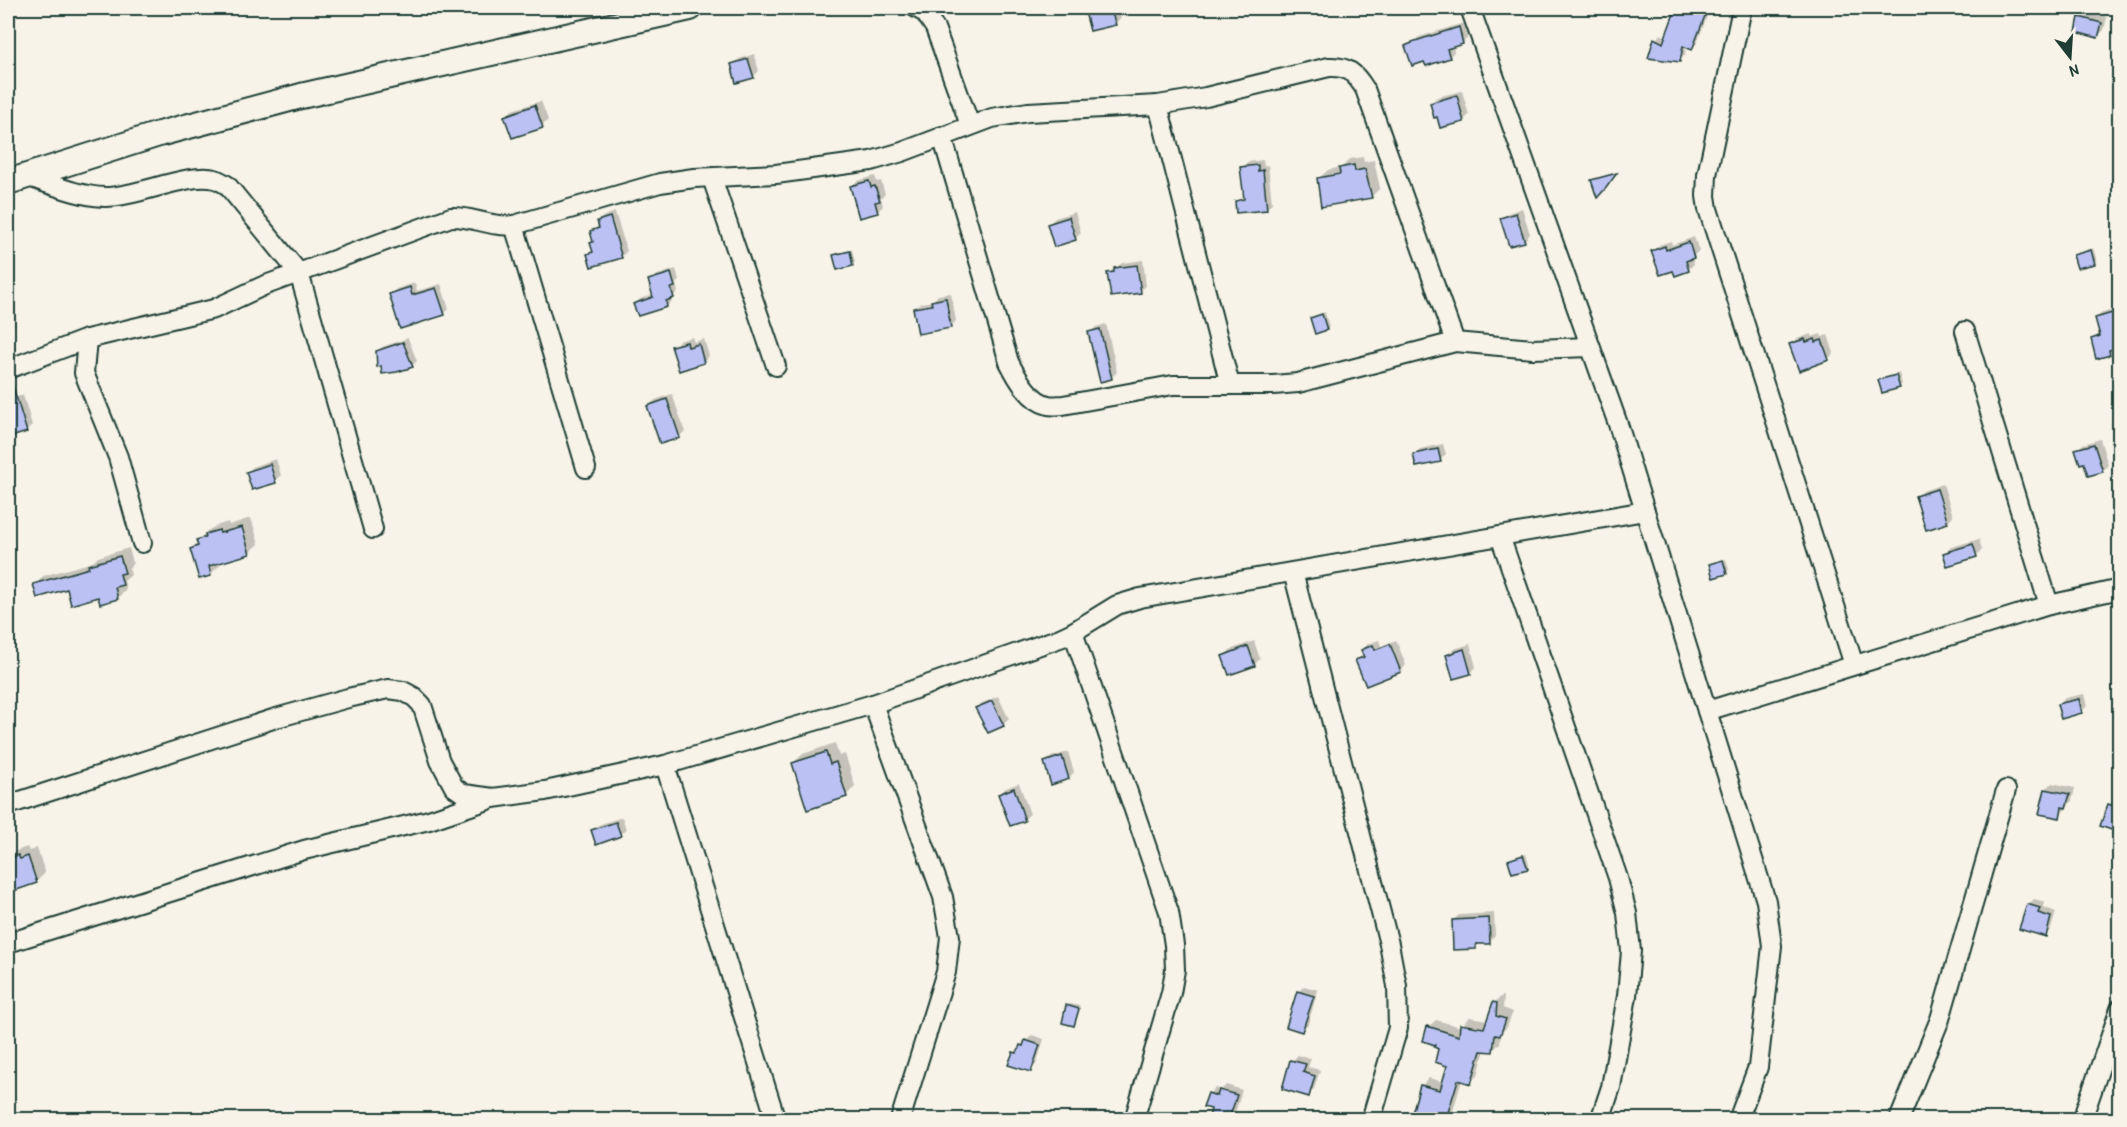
<svg xmlns="http://www.w3.org/2000/svg" width="2127" height="1127" font-family="'Patrick Hand',sans-serif">
<style>
.shadow{fill:#0003}
.building{fill:#bbc1f3;stroke:#1f3d34;stroke-width:1.5}
.lines{fill:none;stroke-linecap:round;stroke-linejoin:round}
.minor-casing{stroke:#1f3d34;stroke-width:22}
.tertiary-casing{stroke:#1f3d34;stroke-width:28}
.minor{stroke:#f7f3e8;stroke-width:18}
.tertiary{stroke:#f7f3e8;stroke-width:24}
</style>
<rect width="100%" height="100%" fill="#f7f3e8"/>
<filter id="ink" filterUnits="userSpaceOnUse"><feTurbulence type="fractalNoise" baseFrequency=".0167" numOctaves="2"/><feDisplacementMap in="SourceGraphic" scale="12" xChannelSelector="R" yChannelSelector="G"/><feConvolveMatrix kernelMatrix="1 2 1 2 8 2 1 2 1" color-interpolation-filters="sRGB"/></filter>
<g filter="url(#ink)">
<g class="shadow">
<polygon points="1085,8 1125,8 1119,13 1121,18 1115,24 1091,30"/>
<polygon points="1679,8 1710,8 1697,43 1692,48 1686,46 1685,55 1680,60 1650,57 1656,39 1661,34 1667,38 1676,10"/>
<polygon points="2087,12 2107,17 2104,30 2098,36 2081,18"/>
<polygon points="1464,23 1468,37 1463,43 1453,46 1454,52 1449,57 1407,46 1419,37"/>
<polygon points="754,54 759,71 753,77 733,64 739,59"/>
<polygon points="1462,91 1469,115 1463,121 1431,103 1437,97"/>
<polygon points="541,101 548,120 542,126 506,116 512,110"/>
<polygon points="1363,157 1364,162 1374,160 1380,188 1371,197 1318,179 1328,170 1342,167 1350,159"/>
<polygon points="1263,160 1264,166 1268,165 1272,203 1266,209 1237,201 1245,195 1242,168 1247,162"/>
<polygon points="1617,172 1598,195 1593,180 1595,178"/>
<polygon points="875,176 877,182 881,181 885,194 881,198 883,206 877,212 851,187 857,181"/>
<polygon points="1522,208 1530,234 1525,240 1510,245 1502,219 1508,213"/>
<polygon points="615,212 627,251 621,257 589,254 593,250 591,243 594,240 592,231 600,225 598,221 604,216"/>
<polygon points="1075,212 1081,233 1075,239 1049,224 1055,218"/>
<polygon points="1694,237 1699,251 1692,257 1694,264 1688,270 1653,251 1659,245 1671,241 1672,245"/>
<polygon points="2093,248 2097,260 2094,262 2075,255"/>
<polygon points="852,250 855,262 852,264 835,256 837,253"/>
<polygon points="1143,260 1146,286 1140,291 1109,273 1122,263"/>
<polygon points="676,269 679,280 676,284 678,292 671,298 672,301 667,306 635,304 640,299 654,294 650,281 655,276"/>
<polygon points="415,283 417,291 441,284 449,309 444,314 391,294 396,289"/>
<polygon points="951,293 956,321 950,327 915,309 921,303 933,301 938,295"/>
<polygon points="8,302 10,302 15,326 8,333"/>
<polygon points="2120,308 2120,346 2109,354 2092,339 2100,333 2096,318 2102,313"/>
<polygon points="1325,312 1329,327 1326,329 1312,318"/>
<polygon points="1106,324 1117,372 1111,378 1090,333 1096,327"/>
<polygon points="1811,334 1812,337 1821,334 1822,337 1828,335 1834,353 1828,359 1791,345 1797,339"/>
<polygon points="692,337 694,342 704,339 709,356 704,362 673,347 679,341"/>
<polygon points="408,338 417,361 412,366 377,352 382,347"/>
<polygon points="1899,373 1902,384 1899,386 1880,380"/>
<polygon points="672,394 685,431 679,437 649,406 655,400"/>
<polygon points="23,395 32,425 26,431 9,436 8,400"/>
<polygon points="2100,439 2108,465 2103,470 2089,475 2085,461 2077,450 2083,444"/>
<polygon points="1443,444 1446,454 1440,460 1414,455 1420,449"/>
<polygon points="276,459 281,475 275,481 248,472 254,466"/>
<polygon points="1943,484 1953,516 1947,522 1917,496 1923,491"/>
<polygon points="251,518 259,544 249,553 219,562 220,565 211,574 191,549 207,531 216,526 228,522 229,525"/>
<polygon points="1979,539 1982,550 1976,556 1945,553 1951,547"/>
<polygon points="129,548 133,563 129,568 131,575 124,581 126,589 118,598 68,587 35,585 43,576 93,562 98,557"/>
<polygon points="1726,559 1729,570 1726,573 1711,565"/>
<polygon points="1379,640 1381,646 1396,640 1406,665 1401,671 1357,660 1364,653 1362,650 1368,644"/>
<polygon points="1254,641 1260,659 1254,665 1224,656 1230,650"/>
<polygon points="1470,644 1476,667 1471,673 1454,678 1448,655 1454,649"/>
<polygon points="2084,694 2087,706 2081,712 2059,704 2065,698"/>
<polygon points="998,696 1009,719 1003,725 977,709 983,703"/>
<polygon points="835,743 839,756 845,754 855,786 846,796 793,763 803,754"/>
<polygon points="1068,752 1074,772 1069,778 1045,763 1051,757"/>
<polygon points="2120,755 2120,780 2112,777"/>
<polygon points="1019,783 1030,814 1024,819 1000,794 1006,788"/>
<polygon points="2052,783 2075,788 2072,801 2059,817 2046,789"/>
<polygon points="2115,799 2120,801 2120,831 2109,805"/>
<polygon points="622,817 626,829 620,835 593,831 598,825"/>
<polygon points="27,847 29,851 37,848 45,873 36,882 8,891 8,854"/>
<polygon points="1526,854 1529,865 1527,868 1510,860"/>
<polygon points="2034,899 2045,902 2043,907 2056,912 2051,929 2045,935 2028,905"/>
<polygon points="1494,913 1495,936 1489,942 1480,943 1475,948 1453,920 1459,915"/>
<polygon points="1304,986 1318,990 1308,1024 1302,1030 1298,992"/>
<polygon points="1502,996 1504,996 1503,1008 1513,1012 1507,1027 1501,1033 1500,1043 1493,1050 1485,1050 1478,1075 1470,1082 1462,1080 1453,1111 1446,1119 1428,1117 1425,1119 1413,1116 1422,1085 1429,1078 1444,1082 1449,1065 1428,1027 1436,1020 1461,1027 1469,1017 1488,1020 1494,1003"/>
<polygon points="1070,1004 1080,1006 1076,1022 1074,1025 1067,1006"/>
<polygon points="1032,1035 1044,1039 1036,1065 1030,1070 1014,1053"/>
<polygon points="1298,1055 1311,1059 1308,1067 1320,1070 1314,1089 1308,1095 1292,1061"/>
<polygon points="1226,1085 1242,1090 1233,1120 1217,1120 1211,1116 1213,1108 1209,1094 1215,1088 1221,1090"/>
</g>
<g class="building">
<polygon points="1084,8 1110,8 1116,25 1090,31"/>
<polygon points="1676,8 1708,8 1692,50 1683,46 1680,62 1648,58 1654,38 1663,43"/>
<polygon points="2079,17 2102,23 2098,38 2076,32"/>
<polygon points="1459,27 1463,44 1447,49 1450,58 1426,66 1424,62 1412,66 1405,46 1412,43 1412,42"/>
<polygon points="748,59 754,78 736,83 731,64"/>
<polygon points="1457,95 1464,122 1440,128 1437,117 1434,118 1430,103"/>
<polygon points="535,105 543,128 512,138 504,116"/>
<polygon points="1258,165 1258,171 1263,170 1267,210 1236,213 1235,201 1244,199 1240,167"/>
<polygon points="1354,165 1355,171 1365,169 1372,198 1321,207 1317,178 1340,174 1339,168"/>
<polygon points="1617,173 1606,188 1597,198 1591,180"/>
<polygon points="869,181 871,187 875,186 880,201 875,202 878,213 859,218 850,186"/>
<polygon points="1516,213 1525,242 1509,246 1500,218"/>
<polygon points="610,217 622,258 591,267 587,254 593,252 590,243 593,242 590,231 599,228 597,221"/>
<polygon points="1069,217 1076,240 1054,247 1047,224"/>
<polygon points="1689,242 1694,258 1686,261 1689,271 1675,276 1673,271 1660,275 1651,251 1665,246 1666,250"/>
<polygon points="2091,250 2095,264 2077,268 2073,255"/>
<polygon points="850,251 853,266 837,270 833,255"/>
<polygon points="1137,265 1141,293 1111,297 1107,273 1114,272 1114,268"/>
<polygon points="671,273 675,287 671,288 674,298 666,301 667,307 638,316 633,304 653,297 648,280"/>
<polygon points="410,287 412,295 436,288 445,315 400,329 389,294"/>
<polygon points="946,298 951,328 918,334 913,308 932,305 931,301"/>
<polygon points="2116,312 2117,316 2120,315 2120,347 2109,350 2110,355 2096,359 2091,339 2100,336 2095,318"/>
<polygon points="1322,314 1327,330 1315,334 1310,318"/>
<polygon points="1100,329 1112,379 1100,382 1088,332"/>
<polygon points="1805,339 1806,342 1815,339 1816,342 1822,340 1829,360 1799,371 1789,344"/>
<polygon points="403,342 413,367 397,372 382,374 381,366 377,367 376,351"/>
<polygon points="687,342 688,347 699,344 704,363 679,371 671,346"/>
<polygon points="1896,375 1900,388 1882,393 1878,380"/>
<polygon points="8,380 11,380 27,432 8,438"/>
<polygon points="667,399 680,438 660,444 647,406"/>
<polygon points="2094,444 2103,472 2088,476 2084,463 2080,464 2075,449"/>
<polygon points="1438,449 1441,462 1416,467 1413,454"/>
<polygon points="270,464 276,483 252,490 246,472"/>
<polygon points="1937,489 1948,523 1926,530 1915,496"/>
<polygon points="242,527 250,554 209,566 211,576 199,579 190,549 198,546 196,540 206,537 205,534 219,530 220,533"/>
<polygon points="1973,544 1977,557 1947,566 1943,553"/>
<polygon points="120,556 125,573 120,574 123,585 115,587 118,599 100,604 98,597 71,605 67,589 37,598 33,584 89,568 88,565"/>
<polygon points="1723,560 1727,574 1713,578 1709,564"/>
<polygon points="1390,644 1401,672 1366,686 1355,660 1364,657 1361,650 1373,645 1375,650"/>
<polygon points="1248,646 1255,666 1229,675 1222,656"/>
<polygon points="1464,649 1471,674 1453,679 1446,655"/>
<polygon points="2079,699 2082,713 2061,719 2057,704"/>
<polygon points="992,701 1004,726 988,733 975,708"/>
<polygon points="826,752 830,764 836,762 847,797 807,810 792,763"/>
<polygon points="1062,756 1069,779 1051,785 1044,762"/>
<polygon points="1014,788 1025,821 1010,826 998,794"/>
<polygon points="2045,789 2070,794 2066,808 2062,807 2060,818 2039,814"/>
<polygon points="2108,804 2120,808 2120,833 2100,826"/>
<polygon points="616,822 621,836 596,845 591,830"/>
<polygon points="18,855 20,859 28,856 37,883 8,893 8,859"/>
<polygon points="1523,855 1528,869 1512,873 1508,860"/>
<polygon points="2027,904 2040,908 2038,913 2051,917 2046,937 2019,929"/>
<polygon points="1489,918 1490,944 1476,944 1476,949 1453,950 1452,920"/>
<polygon points="1297,991 1314,996 1302,1032 1286,1027"/>
<polygon points="1493,1002 1497,1003 1496,1016 1506,1019 1500,1036 1495,1035 1493,1052 1481,1051 1471,1084 1458,1080 1446,1119 1421,1119 1411,1117 1420,1085 1440,1090 1447,1066 1435,1062 1438,1049 1434,1047 1435,1045 1423,1041 1427,1026 1459,1036 1460,1024 1484,1028"/>
<polygon points="1066,1005 1079,1009 1074,1026 1062,1023"/>
<polygon points="1025,1040 1040,1045 1031,1072 1008,1065 1013,1052 1017,1053 1020,1045 1023,1046"/>
<polygon points="1290,1060 1306,1064 1303,1072 1315,1076 1309,1097 1282,1089"/>
<polygon points="1219,1090 1237,1095 1229,1119 1209,1117 1211,1109 1203,1107 1208,1093 1217,1096"/>
</g>
<g class="lines">
<defs>
<g id="minor">
<polyline points="916,8 925,13 935,28 970,125"/>
<polyline points="1470,8 1618,424 1766,901 1772,946 1758,1067 1738,1120"/>
<polyline points="1742,8 1707,175 1706,196 1708,209 1854,665"/>
<polyline points="1158,105 1230,385"/>
<path d="M 942,136 L 1009,362 C 1017,378 1030,401 1048,405 C 1053,406 1059,405 1063,405 L 1173,385 L 1273,385 L 1298,383 L 1455,342"/>
<path d="M 25,176 C 51,184 78,196 105,197 C 137,197 189,172 215,179 C 219,180 223,183 227,185 L 299,273 L 373,529"/>
<polyline points="712,178 776,366"/>
<polyline points="514,225 586,468"/>
<polyline points="1965,331 2049,605"/>
<polyline points="87,339 84,373 118,457 142,543"/>
<path d="M 8,369 L 87,339 L 214,309 L 263,286 L 451,217 C 472,216 492,228 514,225 L 660,183 L 694,178 L 776,174 L 871,161 L 902,152 L 992,118 L 1028,112 L 1158,105 L 1206,97 L 1329,67 C 1348,66 1355,73 1365,89 L 1455,342 L 1533,349 L 1591,347"/>
<polyline points="1500,536 1618,878 1627,913 1631,951 1627,996 1611,1087 1600,1120"/>
<polyline points="1293,572 1389,944 1397,986 1398,1028 1371,1120"/>
<polyline points="1073,632 1169,912 1174,945 1175,970 1171,993 1134,1120"/>
<polyline points="873,704 943,897 950,937 946,972 900,1120"/>
<polyline points="1707,711 2049,605 2120,589"/>
<polyline points="665,765 776,1120"/>
<polyline points="8,805 276,718 348,698 388,689 403,691 414,697 422,705 440,761 454,787 464,794 493,798 545,791 665,765 873,704 1060,638 1073,632 1117,605 1140,598 1645,511"/>
<polyline points="8,943 304,850 429,820 488,800"/>
<polyline points="1899,1120 1940,1019 2006,790"/>
<polyline points="2085,1120 2085,1111 2120,1009"/>
</g>
<polyline id="tertiary" points="8,182 159,134 301,96 690,8"/>
</defs>
<use href="#minor" class="minor-casing"/>
<use href="#tertiary" class="tertiary-casing"/>
<use href="#minor" class="minor"/>
<use href="#tertiary" class="tertiary"/>
</g>
</g>
<rect width="2127" height="1127" fill="none" stroke="#f7f3e8" stroke-width="30"/>
<rect x="15" y="15" width="2097" height="1097" fill="none" stroke="#1f3d34" stroke-width="2" filter="url(#ink)"/>
<g transform="translate(2070 57) rotate(163)" stroke="#f7f3e8" stroke-width="4.5" paint-order="stroke">
<path d="M0-4.5L10 22L0 15L-10 22Z" fill="#1f3d34"/>
<text y="-9" font-size="16" font-weight="bold" text-anchor="middle" fill="#1f3d34">N</text>
</g>
</svg>
